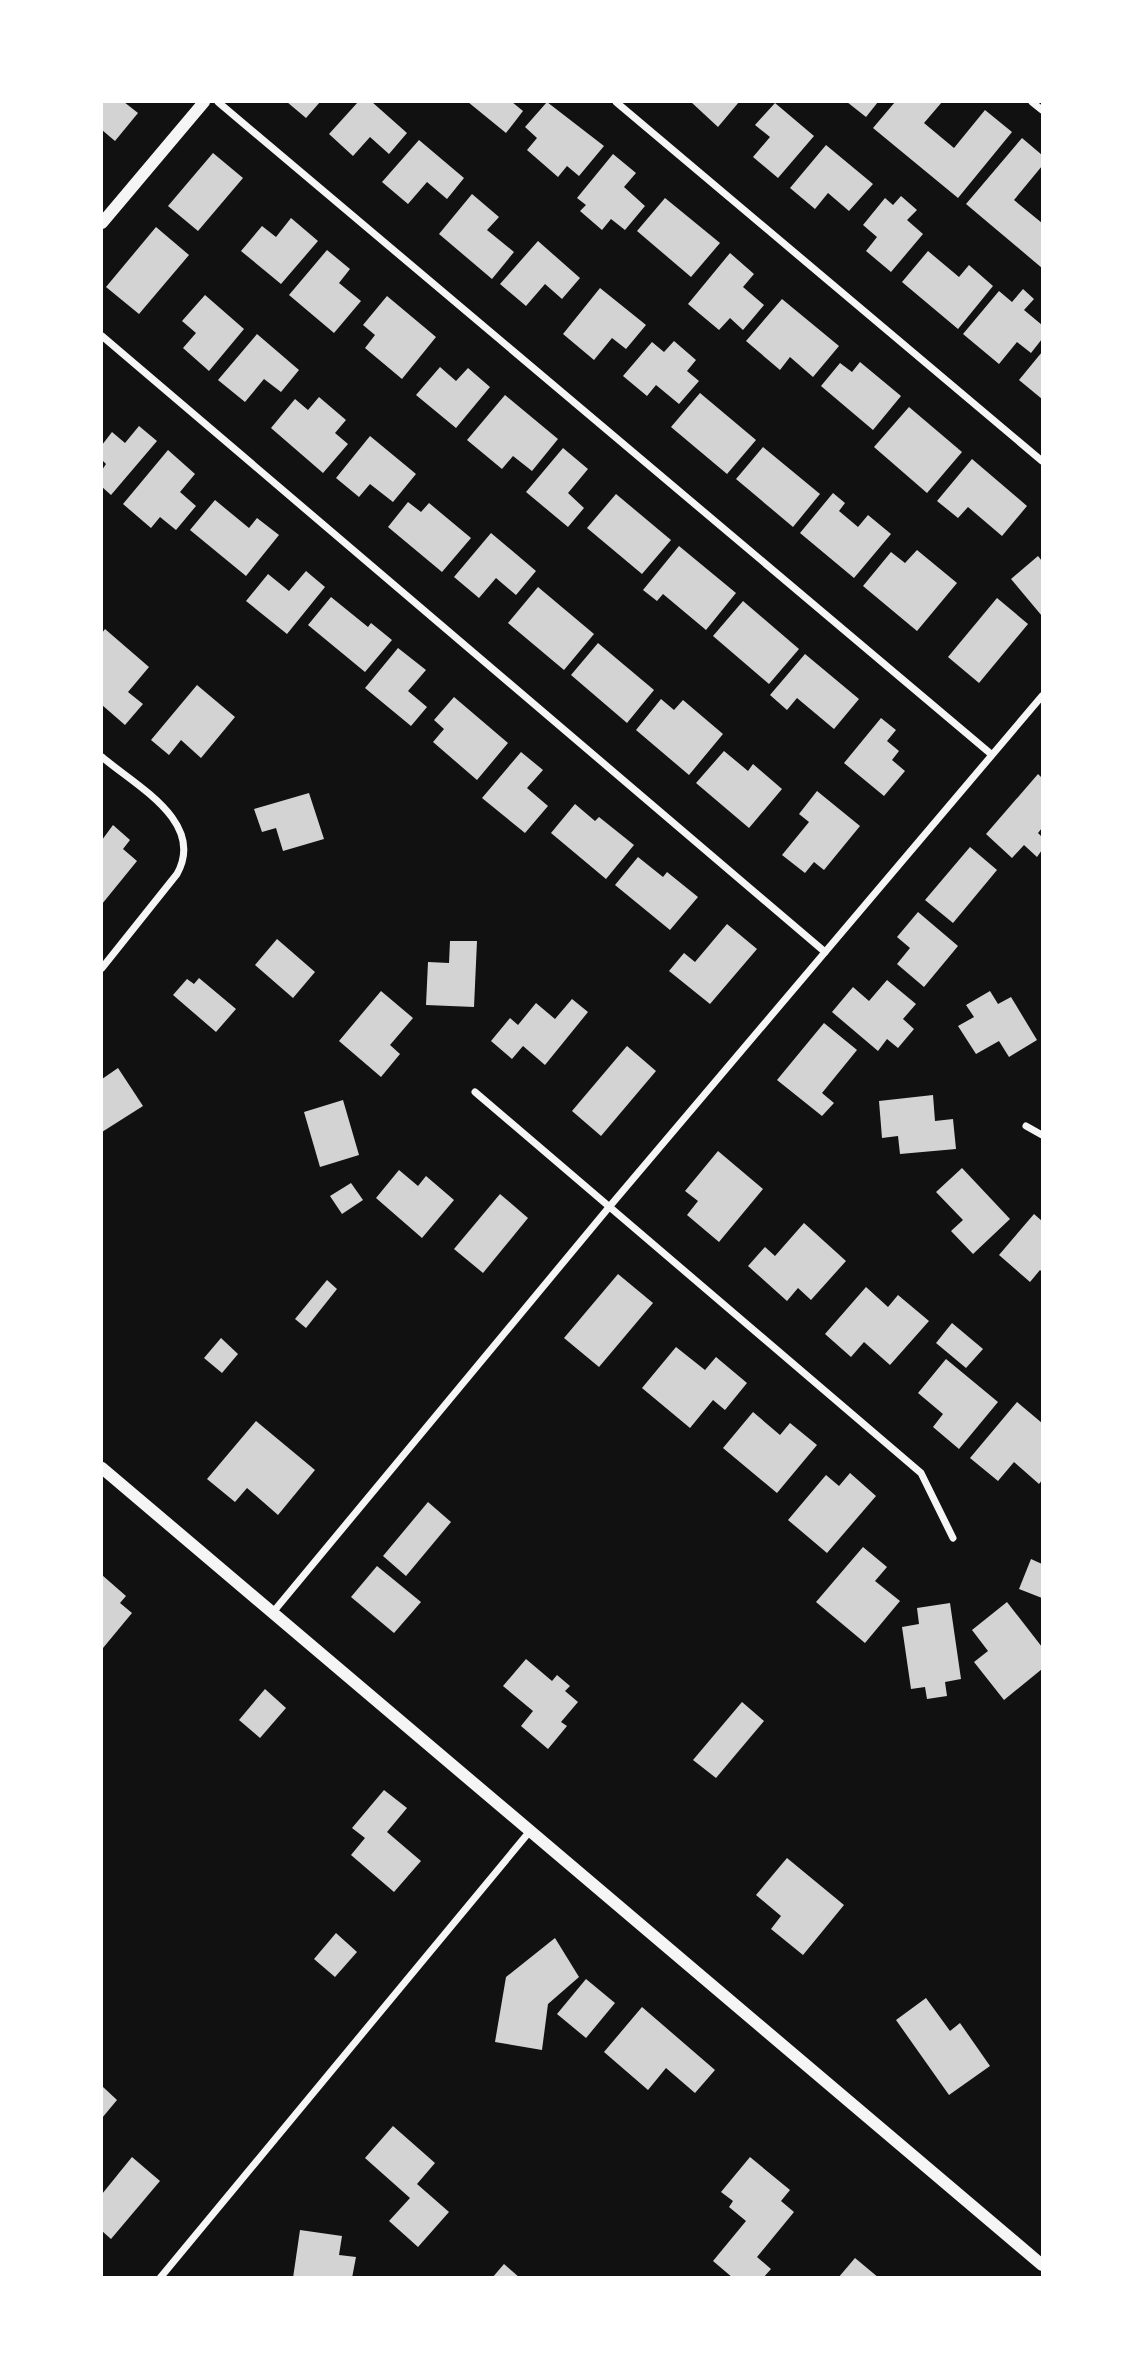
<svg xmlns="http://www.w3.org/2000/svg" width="1144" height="2379" font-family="Poppins,sans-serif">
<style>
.building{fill:#d3d3d3}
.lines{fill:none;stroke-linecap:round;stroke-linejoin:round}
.minor{stroke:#f5f5f5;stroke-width:7}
.tertiary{stroke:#f5f5f5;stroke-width:12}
</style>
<rect width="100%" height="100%" fill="#111"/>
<g class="building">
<polygon points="102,102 124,102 138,113 115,141 102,130"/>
<polygon points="287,102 320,102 306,118"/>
<polygon points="358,102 372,102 407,133 389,154 370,137 353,156 329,134"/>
<polygon points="468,102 512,102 523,111 506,133"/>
<polygon points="547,102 604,146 579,176 567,166 558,177 527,150 537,138 525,127"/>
<polygon points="691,102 739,102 718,127"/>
<polygon points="847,102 878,102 866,117"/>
<polygon points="895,102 942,102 924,123 954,148 985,110 1012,132 958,198 873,128"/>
<polygon points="775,103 814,136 778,178 753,157 770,137 755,125"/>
<polygon points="1022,138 1042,155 1042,166 1014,200 1042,223 1042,268 966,204"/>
<polygon points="419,140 464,178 447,199 427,182 408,204 382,182"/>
<polygon points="826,145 873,184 849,211 828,193 815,209 790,188"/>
<polygon points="213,153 243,178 198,231 168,206"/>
<polygon points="613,154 636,173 624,187 645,206 625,230 611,219 602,230 580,211 586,205 577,198"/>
<polygon points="472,194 499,217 487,230 514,252 492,279 439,234"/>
<polygon points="901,196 917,210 907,220 923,234 891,272 866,251 877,237 863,225 885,198 893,205"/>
<polygon points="665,198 720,243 691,277 637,231"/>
<polygon points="291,218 318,241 281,284 241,251 262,226 276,237"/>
<polygon points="156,227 189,255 139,314 106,287"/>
<polygon points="538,241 580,278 562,299 545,284 526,306 500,284"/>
<polygon points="327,250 350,269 339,283 361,301 334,333 289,295"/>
<polygon points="928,251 959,277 969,265 993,286 958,329 902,282"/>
<polygon points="730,253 754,274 743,287 764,305 743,330 730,318 719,330 688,304"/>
<polygon points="600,288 646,325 626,349 612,338 594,360 563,334"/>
<polygon points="1023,289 1034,299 1024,310 1042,325 1042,339 1031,353 1017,342 999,364 963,334 999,291 1012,302"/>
<polygon points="205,295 244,329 209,371 183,348 196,333 182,321"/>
<polygon points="387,296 436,337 402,379 365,348 375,335 363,325"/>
<polygon points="782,299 839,346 813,377 790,357 780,370 746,341"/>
<polygon points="257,334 299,370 281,392 264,379 245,402 218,380"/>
<polygon points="674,341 696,360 687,371 699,381 679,404 656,385 647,396 623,376 652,342 664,352"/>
<polygon points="1042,352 1042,399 1019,380"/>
<polygon points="860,362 901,396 873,430 821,386 840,363 852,372"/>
<polygon points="440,367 456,381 468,368 490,387 456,428 416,395"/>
<polygon points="700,393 756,440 727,474 671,427"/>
<polygon points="505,395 558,439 532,471 513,456 502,469 467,440"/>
<polygon points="319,397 346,420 335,433 348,444 323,473 271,428 295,399 308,410"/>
<polygon points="909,407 962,452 927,493 874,447"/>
<polygon points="139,426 157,441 111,495 102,487 102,470 106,464 102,460 102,445 112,432 125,443"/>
<polygon points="370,436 416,474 393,502 370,484 359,497 336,478"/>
<polygon points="763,447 820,494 793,527 736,479"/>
<polygon points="563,448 588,469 568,493 584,508 568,527 526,492"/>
<polygon points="168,450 195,474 180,492 196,506 176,530 160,517 151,528 123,504"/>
<polygon points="972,459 1027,506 1002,536 968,507 958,518 937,501"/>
<polygon points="833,493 845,503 839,511 858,527 868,515 891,534 854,578 800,533"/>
<polygon points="616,494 671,540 642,574 587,528"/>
<polygon points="215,500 249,528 257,518 279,535 246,576 190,530"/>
<polygon points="408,502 421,512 429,503 471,538 442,572 388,527"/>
<polygon points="491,533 536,571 516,595 496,578 479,598 454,577"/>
<polygon points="679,546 736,593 706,630 663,594 657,601 643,590"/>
<polygon points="917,550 957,583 917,631 863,586 891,552 905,563"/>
<polygon points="1038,556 1042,561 1042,616 1011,579"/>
<polygon points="306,571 325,587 287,634 246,601 268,574 289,591"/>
<polygon points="538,587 594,634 564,670 508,623"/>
<polygon points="331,597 368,627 371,623 392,640 365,672 308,625"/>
<polygon points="997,598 1028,624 979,683 948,657"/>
<polygon points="743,601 799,649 769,684 713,636"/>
<polygon points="105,629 149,667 128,692 143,704 125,725 102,705 102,633"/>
<polygon points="598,643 654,690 627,723 571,675"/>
<polygon points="398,648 426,670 408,691 427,707 411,726 365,688"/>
<polygon points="805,654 859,699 834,729 797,698 787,710 770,695"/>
<polygon points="197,685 235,717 201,758 181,740 169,755 151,740"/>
<polygon points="454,697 508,743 477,780 433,742 444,729 434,720"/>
<polygon points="661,699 674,710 683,700 723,734 689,775 636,730"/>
<polygon points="881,718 896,730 887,741 899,751 892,760 905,771 884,796 844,763"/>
<polygon points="724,751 748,771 753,764 782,789 749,828 696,783"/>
<polygon points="521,752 543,770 527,788 548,806 525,833 482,798"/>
<polygon points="1038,774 1042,778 1042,828 1038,833 1042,837 1042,850 1037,857 1024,845 1012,858 986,834"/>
<polygon points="817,791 860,826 824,870 814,862 805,873 782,855 809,822 799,814"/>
<polygon points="309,793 324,839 283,851 276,828 262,832 254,809"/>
<polygon points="575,804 595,821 599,817 634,845 606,879 551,833"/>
<polygon points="113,825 130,840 123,849 137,861 102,904 102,840"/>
<polygon points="970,847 997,870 953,923 925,900"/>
<polygon points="638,857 663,877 667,872 698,897 670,930 615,885"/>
<polygon points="918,912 958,946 924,987 897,964 910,948 897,937"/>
<polygon points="727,924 757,949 710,1004 669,971 684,953 695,962"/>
<polygon points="277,939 315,972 293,998 255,965"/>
<polygon points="450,941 477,941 474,1007 426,1005 428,962 449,963"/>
<polygon points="199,978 236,1009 216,1032 173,995 187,979 194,984"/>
<polygon points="887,980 916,1004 903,1019 914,1029 898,1048 887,1039 878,1051 832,1012 853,987 869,1001"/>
<polygon points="381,991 413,1018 390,1045 400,1054 381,1077 339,1041"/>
<polygon points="990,991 998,1004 1011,997 1037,1040 1009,1057 999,1041 976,1054 958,1026 974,1017 966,1005"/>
<polygon points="572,999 588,1012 545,1065 523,1046 512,1059 491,1041 510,1018 518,1025 536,1003 555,1019"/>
<polygon points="824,1023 857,1050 822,1093 834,1103 822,1116 777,1080"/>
<polygon points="627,1046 656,1071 601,1136 572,1111"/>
<polygon points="118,1068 143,1106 102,1132 102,1079"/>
<polygon points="933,1095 935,1121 953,1119 956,1149 900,1154 898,1136 882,1138 879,1101"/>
<polygon points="343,1100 359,1155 320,1167 304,1112"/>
<polygon points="718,1151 763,1189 719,1242 687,1215 698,1201 685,1191"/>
<polygon points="962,1168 1010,1219 973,1254 951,1231 963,1220 936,1192"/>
<polygon points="399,1170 418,1186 426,1176 454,1200 422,1238 376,1198"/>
<polygon points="351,1183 363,1200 342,1214 330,1196"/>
<polygon points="500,1194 528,1218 483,1273 454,1249"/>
<polygon points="1034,1214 1042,1221 1042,1272 1040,1270 1030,1282 999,1255"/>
<polygon points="804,1223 846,1261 811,1300 798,1288 787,1301 748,1266 765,1247 775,1256"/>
<polygon points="618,1274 653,1303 599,1367 564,1338"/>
<polygon points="327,1280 337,1289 306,1328 295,1319"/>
<polygon points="866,1287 888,1307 898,1295 929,1321 890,1365 864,1342 851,1357 825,1334"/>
<polygon points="952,1323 983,1349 966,1368 936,1343"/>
<polygon points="221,1338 238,1354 222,1373 204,1358"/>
<polygon points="676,1347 705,1370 716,1357 747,1383 725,1410 713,1400 690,1428 642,1388"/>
<polygon points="946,1359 998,1402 959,1449 933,1427 943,1414 918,1393"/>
<polygon points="1017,1402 1042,1423 1042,1480 1039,1484 1014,1462 998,1481 970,1458"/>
<polygon points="753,1412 780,1435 790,1423 817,1445 777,1493 723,1448"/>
<polygon points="256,1421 315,1470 278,1515 247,1488 235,1502 207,1479"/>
<polygon points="850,1473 876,1496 827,1553 788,1520 826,1475 839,1486"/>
<polygon points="428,1502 451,1522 406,1576 383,1556"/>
<polygon points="863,1547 887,1567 875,1581 900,1601 865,1643 816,1602"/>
<polygon points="1031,1559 1042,1564 1042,1598 1019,1589"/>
<polygon points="377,1566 421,1602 394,1633 351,1597"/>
<polygon points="102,1575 126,1596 120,1603 132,1613 103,1648"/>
<polygon points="1007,1602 1042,1647 1042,1669 1004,1700 974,1662 988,1651 972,1630"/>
<polygon points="950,1603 961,1679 945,1682 947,1696 927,1699 925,1687 911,1689 902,1627 919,1624 917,1608"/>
<polygon points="526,1659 552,1681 557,1675 570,1686 565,1691 578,1702 561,1722 567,1726 548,1749 521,1726 533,1711 503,1686"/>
<polygon points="265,1689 286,1708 260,1738 239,1720"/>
<polygon points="742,1702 764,1721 716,1778 693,1760"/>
<polygon points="384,1790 407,1808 387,1832 421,1861 394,1892 351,1855 365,1838 352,1828"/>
<polygon points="787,1858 844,1905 803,1955 771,1929 781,1916 756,1895"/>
<polygon points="336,1933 357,1952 335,1977 314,1959"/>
<polygon points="555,1938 579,1977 548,2004 542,2050 495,2042 506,1977"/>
<polygon points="586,1979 615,2003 586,2038 557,2014"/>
<polygon points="926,1998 950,2031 960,2023 990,2066 949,2095 896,2020"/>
<polygon points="642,2007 715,2070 695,2093 666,2068 648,2090 604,2052"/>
<polygon points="102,2086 117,2100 102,2118"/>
<polygon points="393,2126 435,2163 417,2184 449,2212 418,2247 389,2221 410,2198 365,2158"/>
<polygon points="132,2157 160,2181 111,2239 102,2231 102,2194"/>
<polygon points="750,2157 790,2190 781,2201 794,2212 757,2257 771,2269 763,2278 733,2278 713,2261 746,2221 729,2207 733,2201 721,2192"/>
<polygon points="300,2230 342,2236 339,2255 356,2257 352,2278 293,2278"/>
<polygon points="855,2258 879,2278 838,2278"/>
<polygon points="504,2264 520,2278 492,2278"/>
</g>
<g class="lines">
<g class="minor">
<polyline points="218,102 991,754"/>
<polyline points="616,102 1042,461"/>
<polyline points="1032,102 1042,110"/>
<polyline points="102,336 825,952"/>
<path d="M 102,757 C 136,786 206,822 177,874 L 102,968"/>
<polyline points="475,1092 921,1473 953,1538"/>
<polyline points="1026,1126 1042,1135"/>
<polyline points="274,1611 610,1206 1042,696"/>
<polyline points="160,2278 530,1831"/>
</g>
<g class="tertiary">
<polyline points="102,223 204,102"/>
<polyline points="102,1468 1042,2265"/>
</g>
</g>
<rect width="1144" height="2379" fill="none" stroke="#ffffff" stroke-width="206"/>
</svg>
